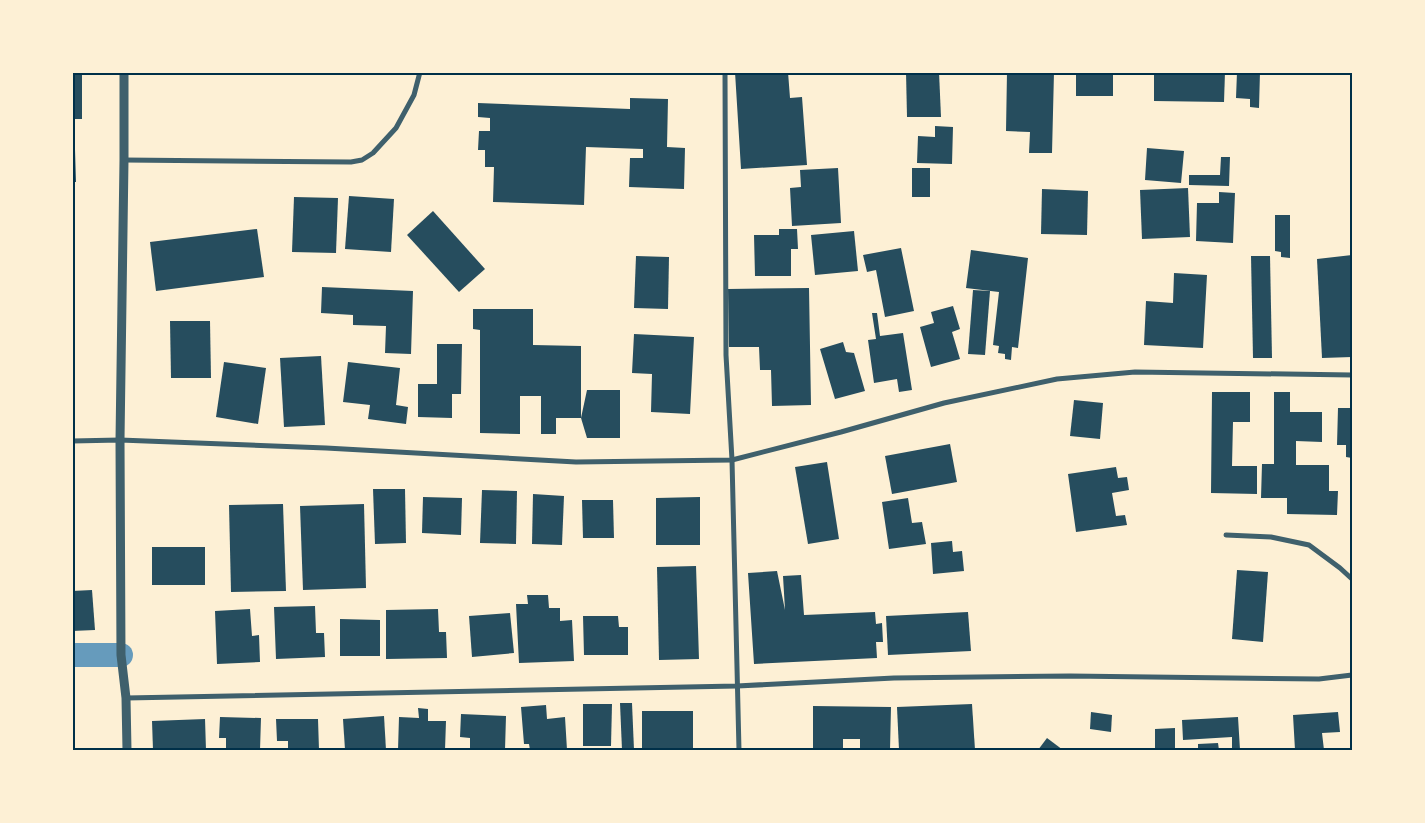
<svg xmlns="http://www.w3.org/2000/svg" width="1425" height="823" font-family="Lato,sans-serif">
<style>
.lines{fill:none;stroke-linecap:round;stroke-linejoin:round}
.canal{stroke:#669bbc;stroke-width:24}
.building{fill:#264d5e}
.minor{stroke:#3f606c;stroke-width:5}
.tertiary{stroke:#3f606c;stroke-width:9}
.neatline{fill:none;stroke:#003049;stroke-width:2}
</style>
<rect width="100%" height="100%" fill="#fdf0d5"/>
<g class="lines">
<polyline class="canal" points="72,655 121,655"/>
</g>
<g class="building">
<rect x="72" y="72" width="10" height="47"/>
<polygon points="735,72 788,72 790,98 802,97 807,165 741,169"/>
<polygon points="906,72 939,72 941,117 907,117"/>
<polygon points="1007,72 1054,72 1052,153 1029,153 1030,132 1006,131"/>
<rect x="1076" y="72" width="37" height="24"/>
<polygon points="1154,72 1225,72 1224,102 1154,101"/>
<polygon points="1237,72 1260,72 1259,108 1250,107 1250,99 1236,98"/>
<polygon points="630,98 668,99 667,147 685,148 684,189 629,187 630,158 643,158 643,149 586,147 584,205 493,202 494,167 485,167 485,150 478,150 479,131 490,131 490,118 478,117 478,103 630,109"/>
<polygon points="935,126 953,127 952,164 917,163 918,136 935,137"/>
<polygon points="1147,148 1184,151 1181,183 1145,180"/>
<polygon points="72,150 75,150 76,182 72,182"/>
<polygon points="1221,157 1230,157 1229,186 1189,185 1189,175 1220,175"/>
<polygon points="838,168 841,223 792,226 790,188 801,187 800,170"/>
<rect x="912" y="168" width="18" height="29"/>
<polygon points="1188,188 1190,237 1142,239 1140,190"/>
<polygon points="1042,189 1088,191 1087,235 1041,234"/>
<polygon points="1219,192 1235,193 1233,243 1196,241 1197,203 1219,203"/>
<polygon points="349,196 394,199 391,252 345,249"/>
<polygon points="294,197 338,198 336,253 292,252"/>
<polygon points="433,211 485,269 459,292 407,235"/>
<polygon points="1275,215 1290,215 1290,258 1281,257 1281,252 1275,251"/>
<polygon points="257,229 264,277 156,291 150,242"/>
<polygon points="779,229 797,229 798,249 791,249 791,276 755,276 754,235 779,235"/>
<polygon points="854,231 858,271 815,275 811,235"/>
<polygon points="901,248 914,311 885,317 876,270 867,272 863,255"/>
<polygon points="971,250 1028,258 1018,348 1012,347 1011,360 1005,359 1005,354 998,353 999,346 993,345 999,292 966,288"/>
<polygon points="1352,255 1352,357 1322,358 1317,259"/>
<polygon points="636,256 669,257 668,309 634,308"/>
<polygon points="1251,256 1270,256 1272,358 1253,358"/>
<polygon points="1174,273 1207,275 1203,348 1144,345 1146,301 1173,303"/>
<polygon points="72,281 74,281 75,305 72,305"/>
<polygon points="322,287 413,291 411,354 385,353 386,326 353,325 353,315 321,313"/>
<polygon points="809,288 811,405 772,406 771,370 760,370 759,347 729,347 728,289"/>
<polygon points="973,290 990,291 985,355 968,354"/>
<polygon points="953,306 960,329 952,332 960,359 931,367 920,327 934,323 931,312"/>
<polygon points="473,309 533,309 533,345 581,346 581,418 587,390 620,390 620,438 587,438 581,418 556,418 556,434 541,434 541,396 520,396 520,434 480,433 480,330 473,329"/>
<polygon points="872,313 877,313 880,336 903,333 912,390 899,392 897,379 874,383 868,340 876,339"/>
<polygon points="170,321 210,321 211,378 171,378"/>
<polygon points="634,334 694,337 690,414 651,412 652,374 632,373"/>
<polygon points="843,342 846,352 854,353 865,391 835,399 820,349"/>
<polygon points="437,344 462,344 461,394 452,394 452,418 418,417 418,384 437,384"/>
<polygon points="321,356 325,425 284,427 280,358"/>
<polygon points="224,362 266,368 258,424 216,417"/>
<polygon points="348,362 400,368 396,405 408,407 406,424 368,419 370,405 343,402"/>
<polygon points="1212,392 1250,392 1250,422 1233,422 1232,466 1257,466 1257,494 1211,493"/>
<polygon points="1274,392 1290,392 1290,412 1322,412 1322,442 1296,441 1296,465 1329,465 1329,491 1338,491 1337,515 1287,514 1287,498 1261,498 1262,464 1274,464"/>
<polygon points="1074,400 1103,403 1100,439 1070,436"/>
<polygon points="1338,408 1352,408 1352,458 1346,457 1346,445 1337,445"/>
<polygon points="950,444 957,482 892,494 885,456"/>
<polygon points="827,462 839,539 808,544 795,467"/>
<polygon points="1116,467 1118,478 1127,477 1129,490 1112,493 1116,516 1125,515 1127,525 1076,532 1068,474"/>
<polygon points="72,473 74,473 75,539 72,539"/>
<polygon points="373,489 405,489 406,543 375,544"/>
<polygon points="482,490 517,491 516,544 480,543"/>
<polygon points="533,494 564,496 562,545 532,544"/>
<polygon points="423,497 462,498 461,535 422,533"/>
<polygon points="700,497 700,545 656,545 656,498"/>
<polygon points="908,498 912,523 922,522 926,544 889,549 882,502"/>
<polygon points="582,500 613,500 614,538 583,538"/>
<polygon points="283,504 286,591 231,592 229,505"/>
<polygon points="364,504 366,588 303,590 300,506"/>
<polygon points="952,541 953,552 962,551 964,571 933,574 931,543"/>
<rect x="152" y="547" width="53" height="38"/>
<polygon points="696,566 699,659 659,660 657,567"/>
<polygon points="1237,570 1268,572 1263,642 1232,639"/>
<polygon points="777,571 785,610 783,576 801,575 804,615 875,612 876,624 882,623 883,642 876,642 877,658 754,664 748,573"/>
<polygon points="92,590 95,630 72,631 72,591"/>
<polygon points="527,595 548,595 549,608 560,608 560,621 572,620 574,661 519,663 516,604 528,604"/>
<polygon points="315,606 316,633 324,633 325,657 276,659 274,607"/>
<polygon points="250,609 252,636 259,635 260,662 217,664 215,611"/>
<polygon points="438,609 439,632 446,632 447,658 386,659 386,610"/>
<polygon points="968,612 971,651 888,655 886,616"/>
<polygon points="510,613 514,653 472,657 469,616"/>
<polygon points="583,616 618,616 619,627 628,627 628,655 584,655"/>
<polygon points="340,619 380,620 380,656 340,656"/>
<polygon points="620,703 632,703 634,750 622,750"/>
<polygon points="583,704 612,704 611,746 583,746"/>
<polygon points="972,704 975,750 899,750 897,707"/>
<polygon points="546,705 547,719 565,717 567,750 530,750 529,744 524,744 521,707"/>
<polygon points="813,706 891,707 890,750 860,750 860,739 843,739 843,748 813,748"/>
<polygon points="418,708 428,709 428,721 446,721 445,750 398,750 399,717 419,718"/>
<rect x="642" y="711" width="51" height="38"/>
<polygon points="1091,712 1112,715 1111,732 1090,729"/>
<polygon points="1338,712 1340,732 1322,733 1324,750 1295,750 1293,715"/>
<polygon points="461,714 506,716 505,750 470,750 470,738 460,737"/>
<polygon points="384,716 386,750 345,750 343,719"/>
<polygon points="220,717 261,718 260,750 226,750 226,738 219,738"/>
<polygon points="1238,717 1240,750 1224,750 1224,748 1232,748 1232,737 1183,740 1182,720"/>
<polygon points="205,719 206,750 153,750 152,721"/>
<polygon points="276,719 318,719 319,750 288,750 288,741 277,741"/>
<polygon points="1175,728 1175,750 1155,750 1155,729"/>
<polygon points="1047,738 1063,750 1038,750"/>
<polygon points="1218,743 1219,750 1198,750 1198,744"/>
</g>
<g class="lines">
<g class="minor">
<polyline points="725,72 726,355 732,460 739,750"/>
<polyline points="124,160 351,162 362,160 373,153 396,128 414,95 420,72"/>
<polyline points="72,441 120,440 326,448 576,462 732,460 841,432 944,403 1057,379 1135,372 1352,375"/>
<polyline points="1226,535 1271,537 1309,545 1340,568 1352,579"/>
<polyline points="126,698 737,686 894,678 1070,676 1319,679 1352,675"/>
</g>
<polyline class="tertiary" points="124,72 124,160 120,440 121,655 126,698 127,750"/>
</g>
<rect width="1425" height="823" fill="none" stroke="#fdf0d5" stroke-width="148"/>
<rect x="74" y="74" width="1277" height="675" class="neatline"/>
</svg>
